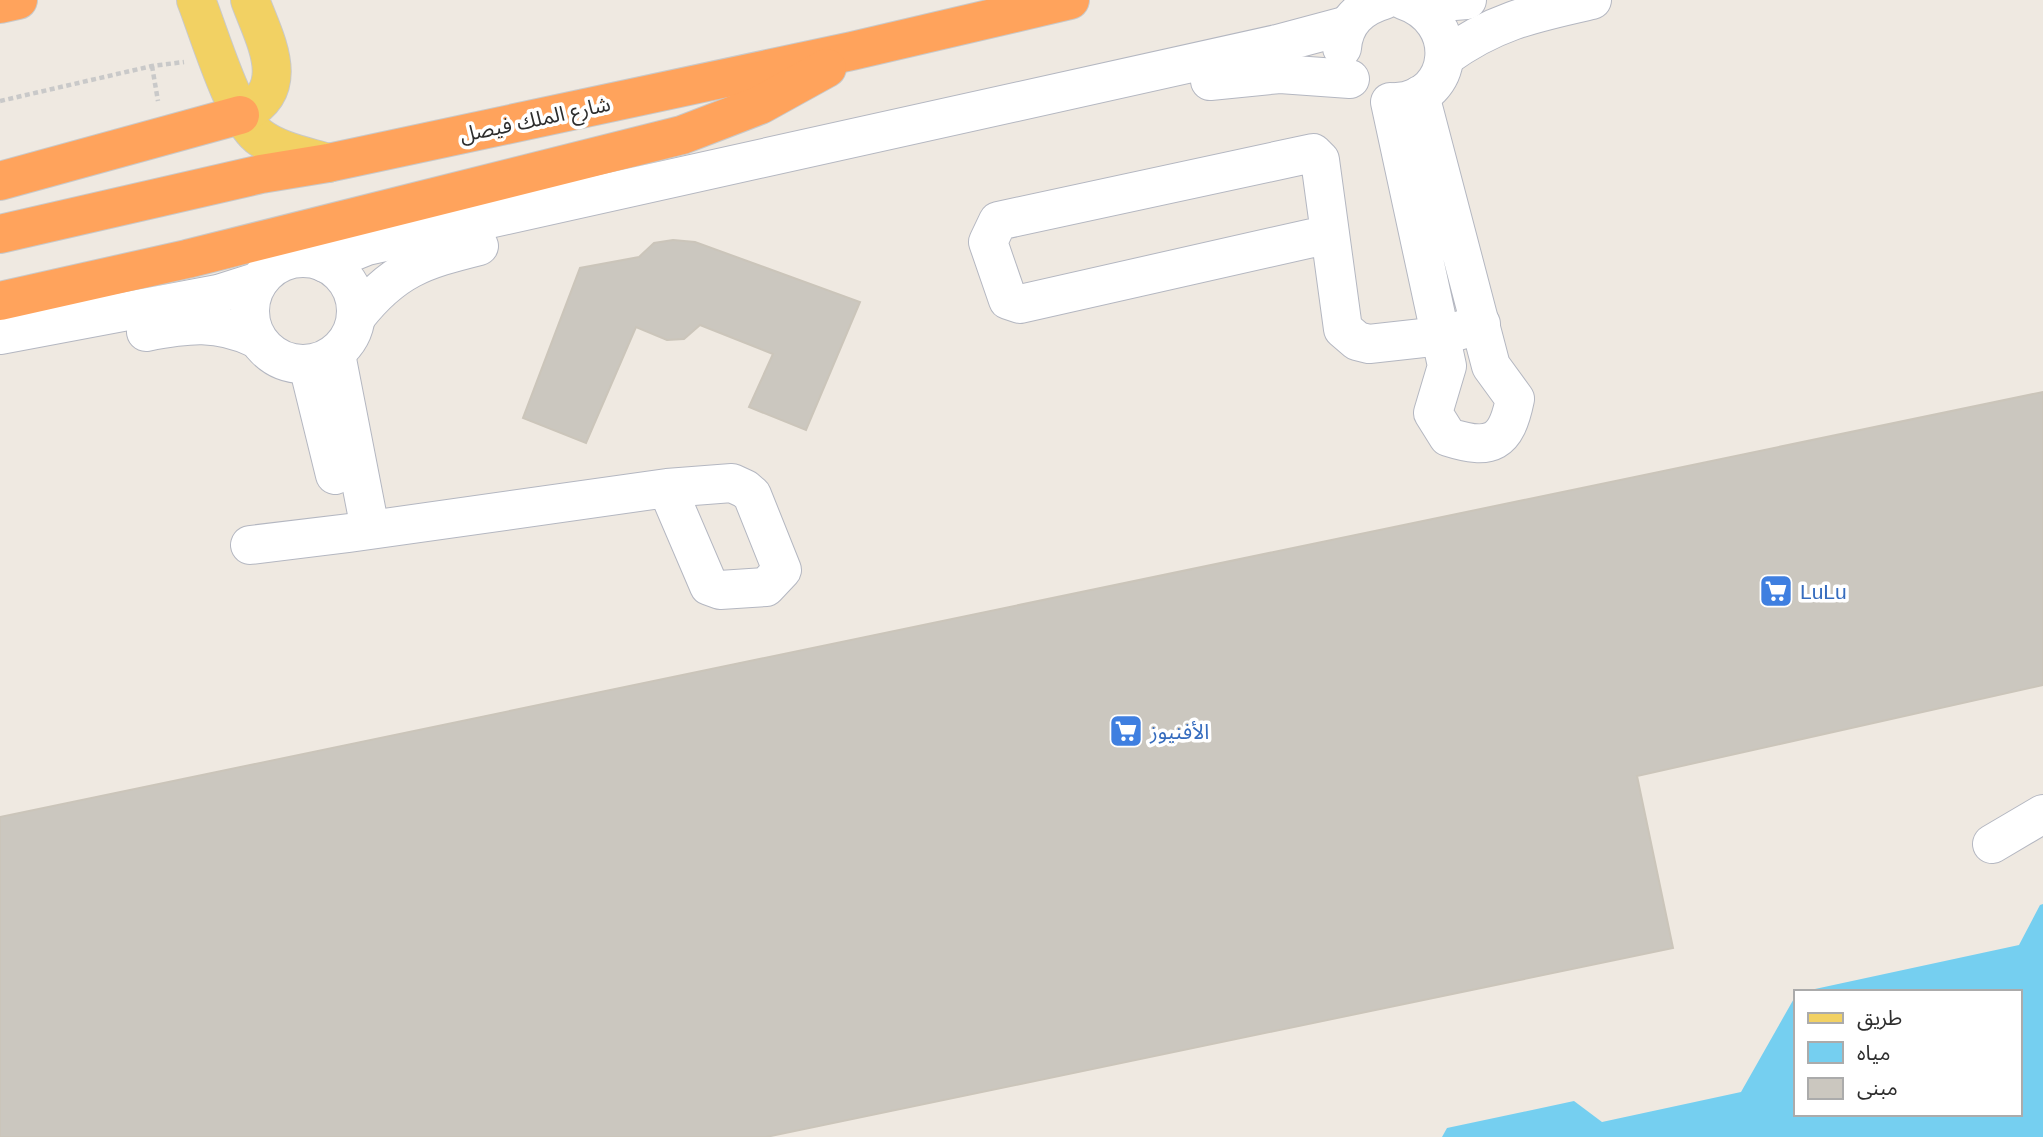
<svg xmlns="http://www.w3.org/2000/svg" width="2043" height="1137" font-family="Arial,'Noto Sans Arabic',sans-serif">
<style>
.water{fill:#75cff0}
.building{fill:#cbc7bf;stroke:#cbc5ba;stroke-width:2}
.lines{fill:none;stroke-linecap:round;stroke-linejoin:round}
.minor-casing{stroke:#b4b7c1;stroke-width:40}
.major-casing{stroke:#c9c9c9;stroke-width:40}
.highway-casing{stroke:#c9c9c9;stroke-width:40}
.path{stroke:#c9c9c9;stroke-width:4.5;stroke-dasharray:5 3.5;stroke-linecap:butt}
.minor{stroke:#fff;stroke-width:38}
.major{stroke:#f2d163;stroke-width:38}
.highway{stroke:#ffa35c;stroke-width:38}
.labels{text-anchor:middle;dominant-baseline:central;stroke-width:7;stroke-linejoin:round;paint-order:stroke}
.street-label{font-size:21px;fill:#2e2e2e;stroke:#fff}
.shop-label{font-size:21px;fill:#366cbe;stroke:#fff;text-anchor:start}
</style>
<rect width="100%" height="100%" fill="#efe9e1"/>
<polygon class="water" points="2043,904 2043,1137 1442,1137 1447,1128 1574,1101 1602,1122 1741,1092 1796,995 1796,1114 2020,1114 2020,992 1801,992 2019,945 2040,905"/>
<g class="building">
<polygon points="673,240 695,242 860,302 806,430 749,407 773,354 700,325 684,339 667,340 636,327 586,443 523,418 580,268 639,257 654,243"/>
<polygon points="2043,392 2043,685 1637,776 1673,948 766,1137 0,1137 0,817"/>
</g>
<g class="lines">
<defs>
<g id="minor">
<polyline points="1416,4 1467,0"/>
<path d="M 1342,48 C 1344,22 1360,7 1384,0"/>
<path d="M 1445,57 C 1494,21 1534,13 1592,0"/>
<polyline points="1210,81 1280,74 1350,79"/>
<path d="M 1390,102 L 1447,366 L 1433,413 L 1448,437 C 1492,451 1506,443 1515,399 L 1491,366 L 1420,95"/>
<path d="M 1397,102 C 1455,98 1463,20 1403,0"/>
<polyline points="1330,234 1020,304 1008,300 988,242 998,221 1313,153 1320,160 1343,329 1357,341 1369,344 1441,336 1481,324"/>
<circle cx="303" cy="311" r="53"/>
<polyline points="325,263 367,246 1277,44 1348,25"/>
<path d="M 357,316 C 394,269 423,260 479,246"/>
<path d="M 146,332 C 188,324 217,320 257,339"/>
<polyline points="0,335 218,294 259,281"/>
<polyline points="336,354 370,529"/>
<polyline points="308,365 335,475"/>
<polyline points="250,545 349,533 667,488 732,483 745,489 752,495 782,570 766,587 720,590 709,586 667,488"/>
<polyline points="1992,844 2043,814"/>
</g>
<g id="major">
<path d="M 196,0 C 209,33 233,115 258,136 C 277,151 305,156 328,163"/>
<path d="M 240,115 C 295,90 265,41 250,0"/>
</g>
<g id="highway">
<polyline points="0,4 18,0"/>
<polyline points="0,181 240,115"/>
<polyline points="0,234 261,174 328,163 852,51 1070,0"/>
<polyline points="0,301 187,259 682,135 760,105 827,68"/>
</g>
</defs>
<use href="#minor" class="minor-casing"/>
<use href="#major" class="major-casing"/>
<use href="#highway" class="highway-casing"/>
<g class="path">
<polyline points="152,66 158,101"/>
<polyline points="0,101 152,66 184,62"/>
</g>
<use href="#minor" class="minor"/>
<use href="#major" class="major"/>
<use href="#highway" class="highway"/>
</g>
<defs>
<symbol id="supermarket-square" viewBox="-11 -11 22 22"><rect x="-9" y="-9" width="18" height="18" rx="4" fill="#3f7fe0" stroke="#fff"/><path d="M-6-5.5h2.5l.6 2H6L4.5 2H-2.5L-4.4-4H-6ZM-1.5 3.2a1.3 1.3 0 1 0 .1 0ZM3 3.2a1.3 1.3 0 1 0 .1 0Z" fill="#fff"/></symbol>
</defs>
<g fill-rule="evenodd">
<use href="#supermarket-square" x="1757" y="572" width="38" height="38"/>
<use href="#supermarket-square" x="1107" y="712" width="38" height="38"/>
</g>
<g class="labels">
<g class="street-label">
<text transform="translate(535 119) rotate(-12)">شارع الملك فيصل</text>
</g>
<g class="shop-label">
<text x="1800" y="591">LuLu</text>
<text x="1150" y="731">الأفنيوز</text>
</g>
</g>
<rect x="1794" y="990" width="228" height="126" fill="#ffffff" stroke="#ababab" stroke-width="2"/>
<rect x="1808" y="1013" width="35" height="10" fill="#f2d163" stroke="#ababab" stroke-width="2"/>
<text x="1857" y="1025" font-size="21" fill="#2e2e2e">طريق</text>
<rect x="1808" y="1042" width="35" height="21" fill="#75cff0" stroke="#ababab" stroke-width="2"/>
<text x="1857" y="1060" font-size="21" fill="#2e2e2e">مياه</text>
<rect x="1808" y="1078" width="35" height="21" fill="#cbc7bf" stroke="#ababab" stroke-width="2"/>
<text x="1857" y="1095" font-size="21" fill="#2e2e2e">مبنى</text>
</svg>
